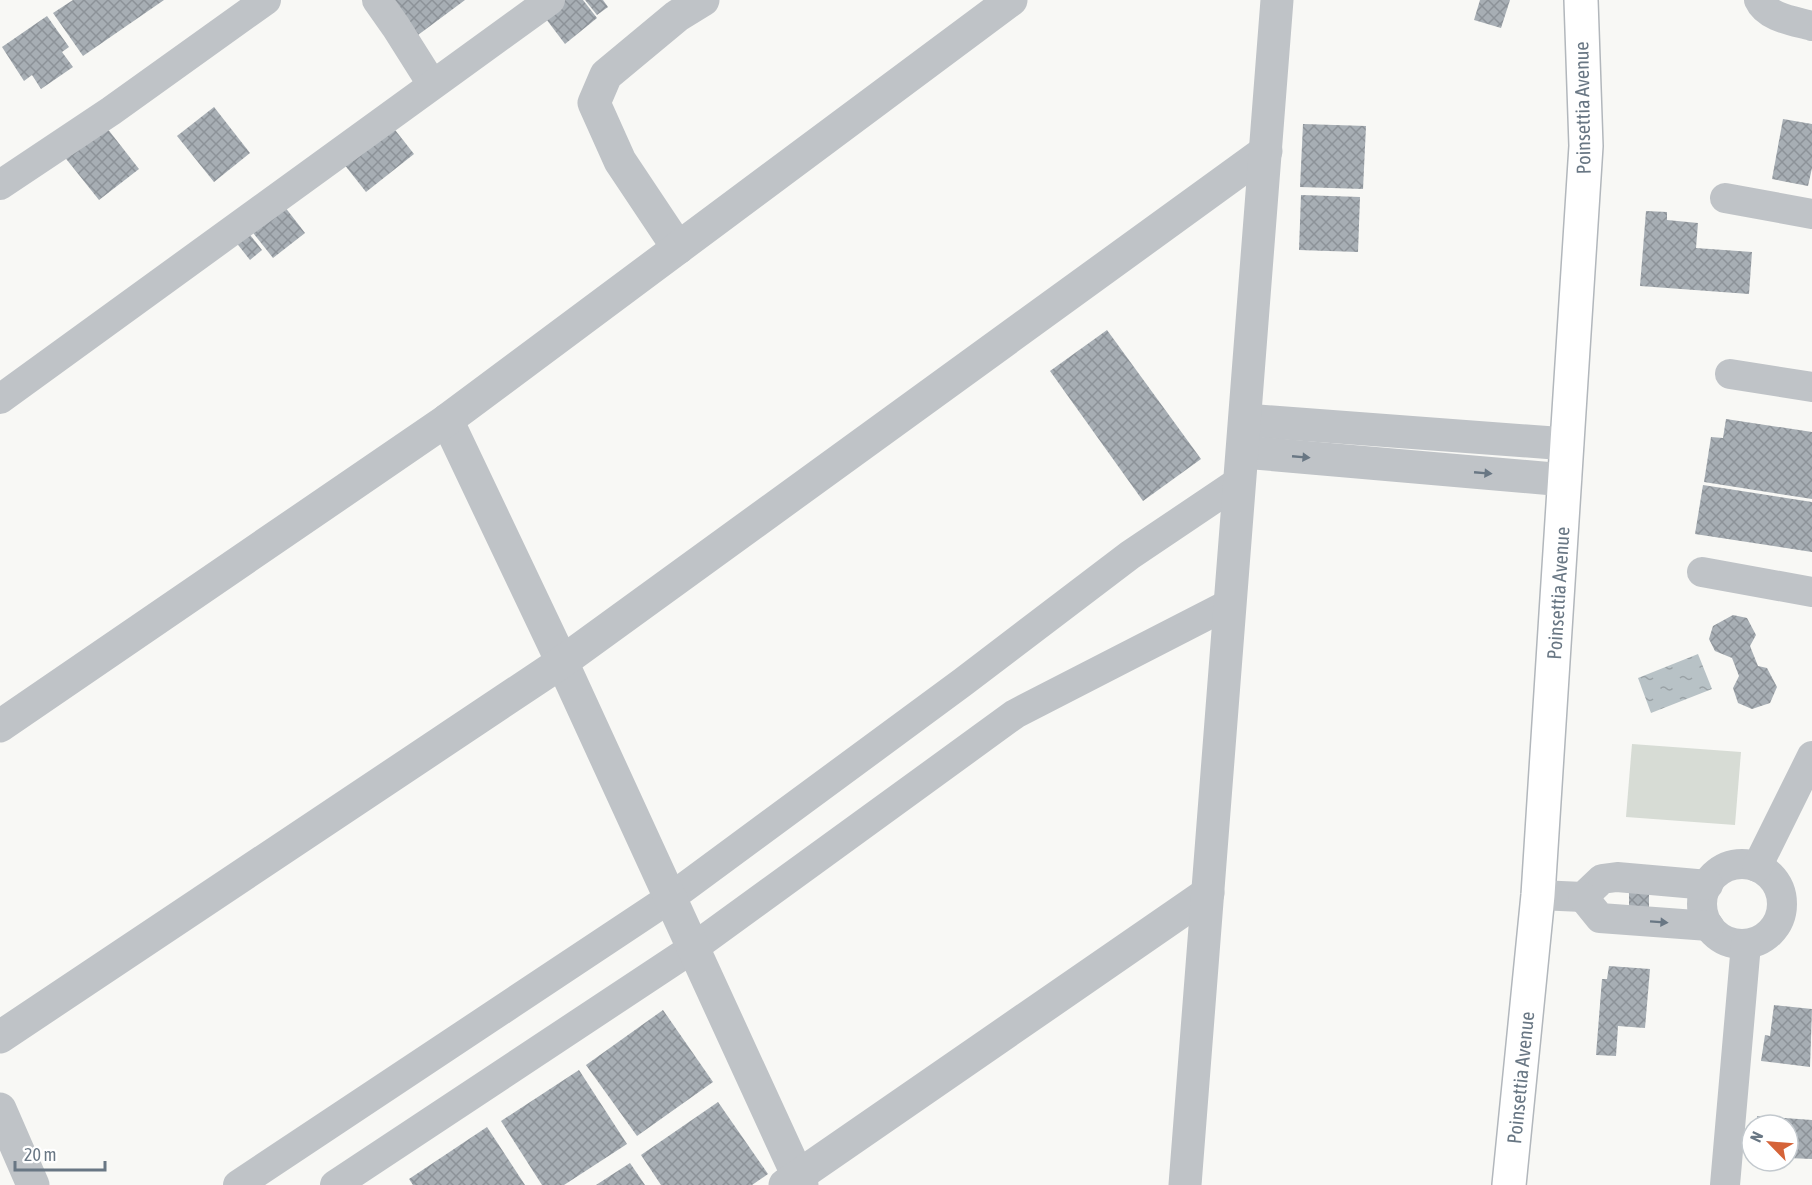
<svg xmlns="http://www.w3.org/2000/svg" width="1812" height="1185" font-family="'Asap Condensed',sans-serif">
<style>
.green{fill:#d7dcd5}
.water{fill:url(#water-ripples)}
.building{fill:url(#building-cross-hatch)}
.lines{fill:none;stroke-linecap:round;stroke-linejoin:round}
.secondary-casing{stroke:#b2b7bc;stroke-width:36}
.minor{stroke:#bfc3c7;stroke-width:30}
.tertiary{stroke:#bfc3c7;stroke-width:33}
.secondary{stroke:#fff;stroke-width:33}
.oneway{fill:#697784}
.labels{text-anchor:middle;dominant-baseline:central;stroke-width:6;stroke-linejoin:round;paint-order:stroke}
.street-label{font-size:20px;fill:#697784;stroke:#fff}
</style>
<defs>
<pattern id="water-ripples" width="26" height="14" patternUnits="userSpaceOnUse" patternTransform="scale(1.5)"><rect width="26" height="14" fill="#b8c2c6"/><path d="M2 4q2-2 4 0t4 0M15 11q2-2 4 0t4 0" fill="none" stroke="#9aa2a6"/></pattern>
<pattern id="building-cross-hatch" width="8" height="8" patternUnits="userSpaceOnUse" patternTransform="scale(1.5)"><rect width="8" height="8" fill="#a7aeb4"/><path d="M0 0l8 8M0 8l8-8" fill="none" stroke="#8c9298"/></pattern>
</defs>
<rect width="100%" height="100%" fill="#f8f8f5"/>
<polygon class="green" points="1632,744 1741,752 1735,825 1626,817"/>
<polygon class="water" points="1698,654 1712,689 1651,713 1638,678"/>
<g class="building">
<polygon points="73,0 164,0 83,56 53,13"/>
<polygon points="387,0 465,0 414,38"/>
<polygon points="554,0 583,0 597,18 565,44 540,11"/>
<polygon points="585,0 603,0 608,7 597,15"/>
<polygon points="1480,0 1510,0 1501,28 1474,20"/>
<polygon points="47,16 69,47 62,52 73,67 41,89 32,75 24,81 2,47"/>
<polygon points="214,107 250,153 214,182 177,136"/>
<polygon points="1783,119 1812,124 1812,168 1808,186 1772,179"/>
<polygon points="388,121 414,154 366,192 340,159"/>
<polygon points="103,123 139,169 99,200 63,155"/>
<polygon points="1303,124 1366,126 1363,189 1300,187"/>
<polygon points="1301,195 1360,197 1358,252 1299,250"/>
<polygon points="278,198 305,233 273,258 246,224"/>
<polygon points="1646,211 1667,212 1667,220 1698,223 1696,248 1752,252 1749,294 1640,286"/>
<polygon points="247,231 262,250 250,260 235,241"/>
<polygon points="1107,330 1201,459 1143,501 1050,371"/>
<polygon points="1726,419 1812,432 1812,499 1704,482 1711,437 1723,438"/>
<polygon points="1703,485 1812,502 1812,552 1695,534"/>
<polygon points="1733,615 1747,618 1756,635 1750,646 1758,666 1767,668 1777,687 1770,703 1752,709 1738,703 1733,688 1739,676 1732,658 1715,651 1709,639 1713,626"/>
<polygon points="1629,892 1649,893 1649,914 1629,913"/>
<polygon points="1609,966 1650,969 1645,1028 1618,1026 1616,1056 1596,1055 1602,979 1607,979"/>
<polygon points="1774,1005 1812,1009 1810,1067 1761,1061 1765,1035 1770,1036"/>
<polygon points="663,1010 713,1082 637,1136 586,1065"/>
<polygon points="579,1070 627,1144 564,1185 542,1185 501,1121"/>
<polygon points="718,1102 768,1174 752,1185 661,1185 641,1155"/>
<polygon points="1757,1116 1812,1120 1812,1159 1788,1158 1788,1125 1757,1125"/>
<polygon points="487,1127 525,1185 413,1185 409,1179"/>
<polygon points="630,1163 645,1185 596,1185"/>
</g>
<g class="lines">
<defs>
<g id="secondary">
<path id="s1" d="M 1509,1185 L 1538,895 L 1586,146 L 1581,0"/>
</g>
</defs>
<use href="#secondary" class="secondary-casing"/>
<g class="minor">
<polyline points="377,0 396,27 432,84"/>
<path d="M 1759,0 C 1767,18 1795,21 1812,26"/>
<polyline points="0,185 111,111 266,0"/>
<polyline points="1725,198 1812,214"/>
<polyline points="1730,374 1812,387"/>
<polyline points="0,399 550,0"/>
<polyline points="1702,572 1812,592"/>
<circle cx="1742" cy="904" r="40"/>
<polyline points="1757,867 1812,756"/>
<polyline points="1538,895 1583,897 1602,879 1617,877 1708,885"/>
<polyline points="1583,897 1600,918 1709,926"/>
<polyline points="238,1185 670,898 963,682 1130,555 1240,481"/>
<polyline points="335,1185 693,948 1015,714 1231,603"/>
<polyline points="1725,1185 1746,944"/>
</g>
<g class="tertiary">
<polyline points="678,248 620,161 594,103 606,75 677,16 703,0"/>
<polyline points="447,420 562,662 802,1185"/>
<polyline points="1245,420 1567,444"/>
<polyline points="1243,452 1565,480"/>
<polyline points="0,726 447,420 1011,0"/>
<polyline points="0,1037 562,662 1266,151"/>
<polyline points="0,1109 33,1185"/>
<polyline points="785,1185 1208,893"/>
<polyline points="1185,1185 1277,0"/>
</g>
<use href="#secondary" class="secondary"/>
</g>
<defs><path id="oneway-solid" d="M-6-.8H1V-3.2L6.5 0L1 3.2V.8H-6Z" transform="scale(1.5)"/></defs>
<g class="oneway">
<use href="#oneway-solid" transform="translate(1301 457) rotate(5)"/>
<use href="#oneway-solid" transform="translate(1483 473) rotate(5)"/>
<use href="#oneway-solid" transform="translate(1659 922) rotate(4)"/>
</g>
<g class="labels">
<g class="street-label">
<text transform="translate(1582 108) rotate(-91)">Poinsettia Avenue</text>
<text stroke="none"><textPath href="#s1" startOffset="594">Poinsettia Avenue</textPath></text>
<text stroke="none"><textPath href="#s1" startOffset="108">Poinsettia Avenue</textPath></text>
</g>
</g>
<g transform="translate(1770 1143) rotate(295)"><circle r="28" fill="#ffffff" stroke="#c3c9ce" stroke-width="1.5"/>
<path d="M0-4.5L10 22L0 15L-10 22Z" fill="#d56338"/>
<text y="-9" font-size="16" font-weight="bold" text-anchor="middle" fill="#697784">N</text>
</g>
<path d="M15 1161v9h90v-9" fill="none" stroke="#697784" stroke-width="3"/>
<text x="24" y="1161" font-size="18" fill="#697784" stroke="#ffffff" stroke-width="4.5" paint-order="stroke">20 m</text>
</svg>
